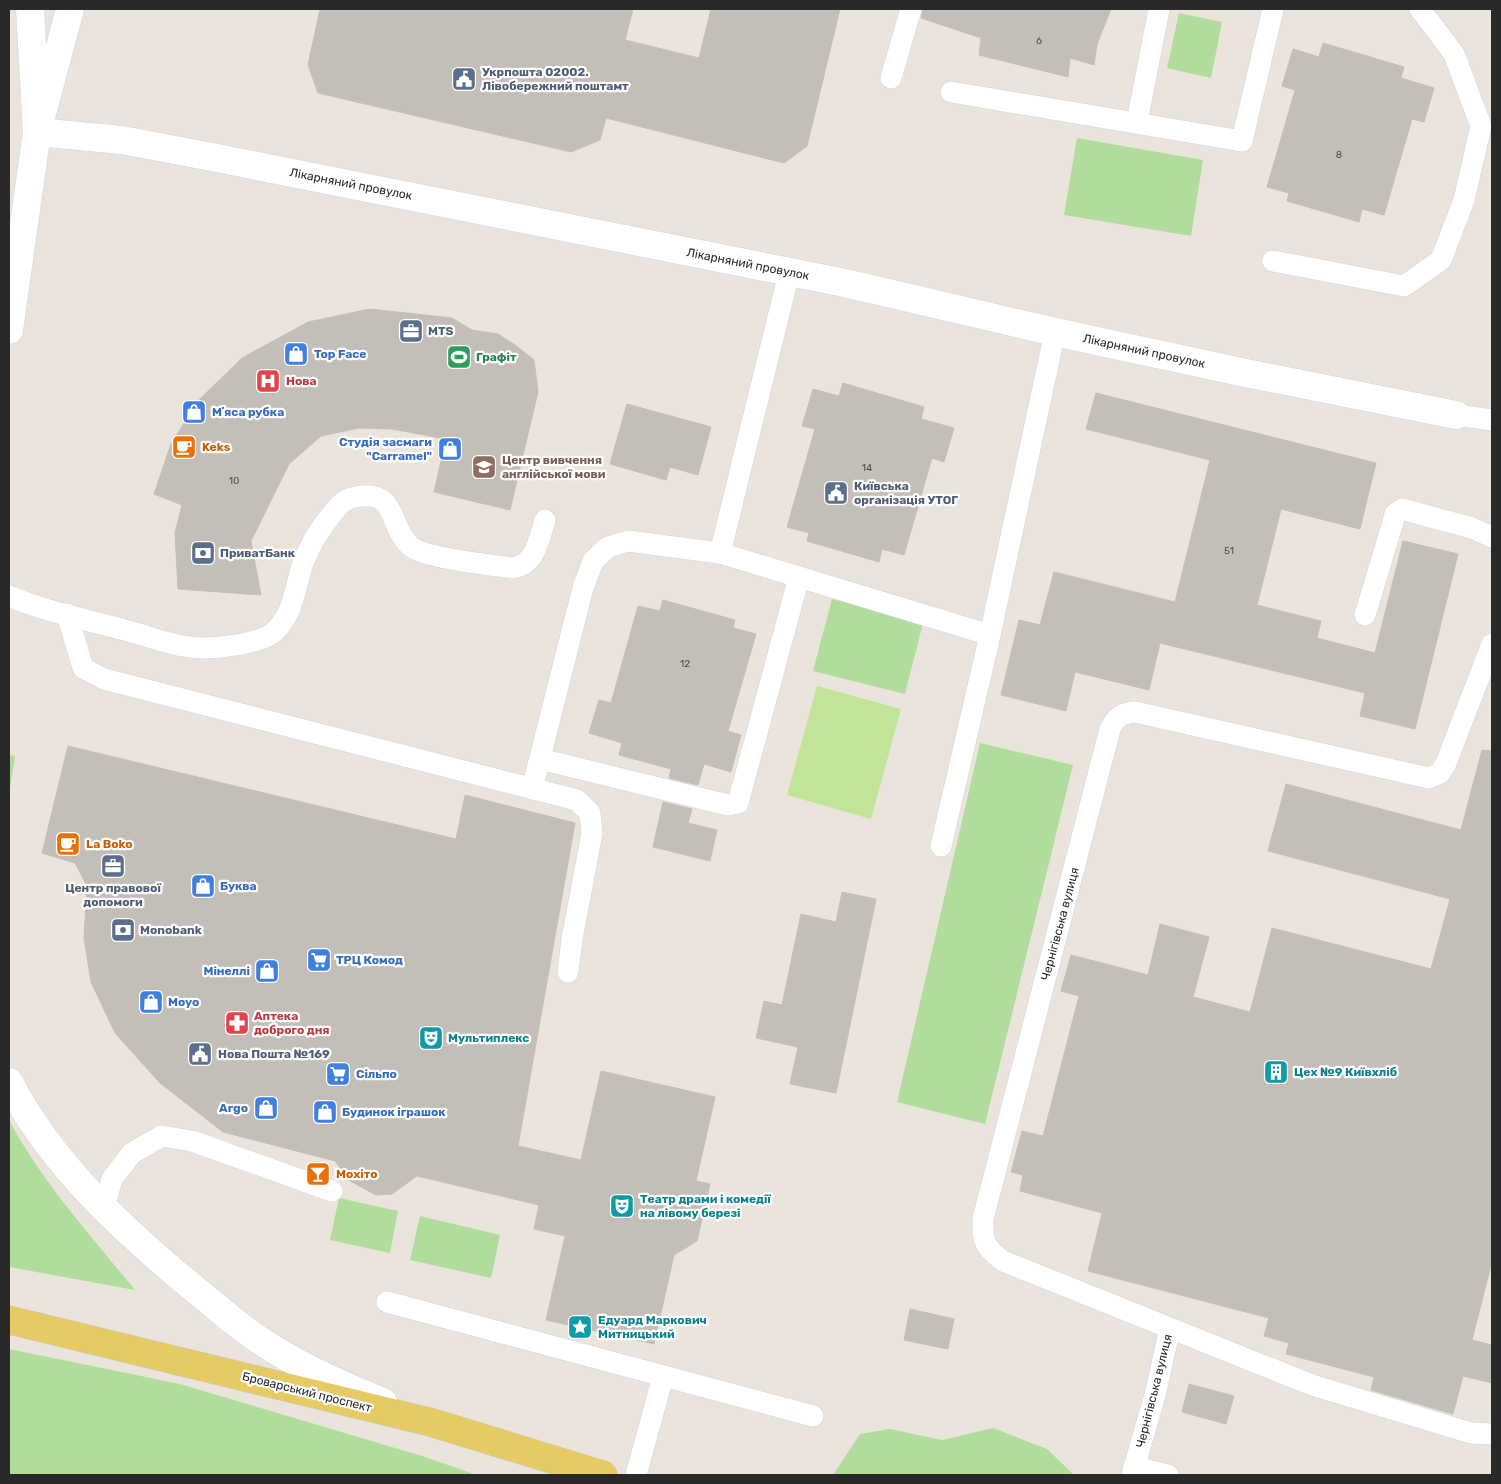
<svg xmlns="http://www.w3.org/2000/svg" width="1501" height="1484" font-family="Rubik,sans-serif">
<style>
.green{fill:#b1dd9c}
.pitch{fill:#c2e498}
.building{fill:#c3beb7;stroke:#c5c0b6}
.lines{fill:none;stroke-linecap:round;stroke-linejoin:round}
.service-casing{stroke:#d1d4e1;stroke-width:22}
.minor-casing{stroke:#d1d4e1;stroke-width:29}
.tertiary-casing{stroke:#d1d4e1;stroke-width:29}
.secondary-casing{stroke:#d1d4e1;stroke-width:29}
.primary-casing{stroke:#c3c3c3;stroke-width:29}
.service{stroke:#fff;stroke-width:21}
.minor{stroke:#fff;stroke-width:28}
.tertiary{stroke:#fff;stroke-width:28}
.secondary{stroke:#fff;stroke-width:28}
.primary{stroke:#e6cb65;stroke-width:28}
.labels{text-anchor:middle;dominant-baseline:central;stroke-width:4.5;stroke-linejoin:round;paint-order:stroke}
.number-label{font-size:10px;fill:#504e4c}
.service-label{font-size:12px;font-weight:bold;fill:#4e5e75;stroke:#fff;text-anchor:start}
.street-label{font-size:12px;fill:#292929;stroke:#fff}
.shop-label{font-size:12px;font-weight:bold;fill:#366cbe;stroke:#fff;text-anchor:start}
.leisure-label{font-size:12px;font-weight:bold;fill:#27864d;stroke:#fff;text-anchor:start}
.health-label{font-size:12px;font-weight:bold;fill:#be3a42;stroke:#fff;text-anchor:start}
.food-label{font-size:12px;font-weight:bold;fill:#c56008;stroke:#fff;text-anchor:start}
.education-label{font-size:12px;font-weight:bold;fill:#785e54;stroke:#fff;text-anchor:start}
.culture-label{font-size:12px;font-weight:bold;fill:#0d838f;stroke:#fff;text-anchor:start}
</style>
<rect width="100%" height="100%" fill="#eae4dc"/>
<g class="green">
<polygon points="1179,13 1222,22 1211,78 1167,68"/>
<polygon points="1077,138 1203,160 1191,236 1064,215"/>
<polygon points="832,599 923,623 905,694 813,671"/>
<polygon points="980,743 1073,765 985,1124 897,1102"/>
<polygon points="9,755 15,756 9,795"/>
<path d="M 9,1120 C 42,1182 91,1236 135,1290 L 9,1267 Z"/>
<polygon points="339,1198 398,1211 390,1253 330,1240"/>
<polygon points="420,1216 500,1235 491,1278 410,1260"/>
<polygon points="9,1349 180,1384 422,1456 477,1475 10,1475"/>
<polygon points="993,1428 1047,1449 1074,1475 833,1475 860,1434 890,1429 942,1440"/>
</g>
<polygon class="pitch" points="817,686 901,709 871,819 787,795"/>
<g class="building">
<polygon points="320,9 633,9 625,40 699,58 711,9 840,9 807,146 784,163 606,118 600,140 571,152 318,93 308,65"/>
<polygon points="923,9 1111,9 1097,44 1094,65 1070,58 1068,77 979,55 981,38 921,18"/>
<polygon points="1323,43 1404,67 1401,78 1434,88 1424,122 1412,119 1384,215 1362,209 1359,222 1287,201 1289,193 1267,187 1295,90 1282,86 1293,49 1319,57"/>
<polygon points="370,309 452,318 472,330 498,334 515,345 534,360 538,392 510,510 434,492 446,439 392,429 359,428 321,436 289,464 251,541 261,595 178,589 175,533 182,505 154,494 171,444 197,402 242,358 308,322"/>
<polygon points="843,383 924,407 921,419 954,428 944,462 932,458 904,555 882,549 879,562 807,541 809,533 787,527 815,429 802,426 813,389 839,396"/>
<polygon points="1096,393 1376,463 1360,529 1281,509 1257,605 1321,621 1317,638 1375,653 1403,541 1458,554 1415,729 1360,716 1365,693 1160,643 1149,690 1075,672 1066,711 1001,695 1019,620 1040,625 1054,572 1175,602 1210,460 1086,429"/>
<polygon points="627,404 711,427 698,475 670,467 666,480 610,464"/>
<polygon points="663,600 735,620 733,628 756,634 728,731 741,735 731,772 704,764 698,785 669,778 671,769 619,755 622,743 589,733 599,700 611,703 638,606 660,611"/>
<polygon points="68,746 456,839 465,795 575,823 518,1146 581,1160 601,1071 715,1097 696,1181 710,1184 697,1241 674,1255 654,1344 546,1320 565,1236 534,1229 539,1205 417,1176 392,1194 376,1195 350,1181 335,1161 223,1132 160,1083 115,1033 91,982 84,938 87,886 75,863 42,853"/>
<polygon points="1482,750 1492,751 1492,1261 1472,1340 1492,1345 1492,1383 1463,1376 1453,1414 1371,1390 1374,1377 1286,1354 1289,1343 1264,1336 1269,1318 1088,1271 1102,1213 1020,1191 1023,1175 1011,1172 1022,1131 1043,1136 1079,996 1061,991 1071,955 1148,975 1160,924 1209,937 1193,997 1250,1012 1272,928 1431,969 1450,899 1268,851 1286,784 1461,830"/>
<polygon points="663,802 692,809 688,823 717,830 710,861 653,847"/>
<polygon points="842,892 876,899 836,1093 790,1084 798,1047 756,1038 764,1001 782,1005 801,914 836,922"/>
<polygon points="910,1309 954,1319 948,1349 904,1340"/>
<polygon points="1189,1384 1234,1396 1226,1424 1182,1412"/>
</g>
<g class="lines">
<defs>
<g id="service">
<polyline points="891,78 911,9"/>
<polyline points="951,92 1242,141 1273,9"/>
<polyline points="1137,122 1159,9"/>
<polyline points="1273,261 1404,286 1441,260 1464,200 1481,126 1454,54 1420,9"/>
<polyline points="1456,415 1492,420"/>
<polyline points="720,553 789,273"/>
<path d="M 9,596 C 46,612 89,620 128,631 C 148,636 170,645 190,647 C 209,650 261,644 274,632 C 294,614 295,586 303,563 C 310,545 319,529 332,514 C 338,506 344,499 355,497 C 398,488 388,526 410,546 C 423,558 492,565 513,568 C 536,564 539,539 545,520"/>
<polyline points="67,614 83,668 104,679 577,800 590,813 592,833 572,939 568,972"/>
<polyline points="1365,615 1393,522 1395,514 1402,509 1472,528 1492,537"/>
<path d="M 1492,644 L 1446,763 L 1440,773 L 1429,778 L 1135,712 C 1122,713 1116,717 1110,729 L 983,1219 C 982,1241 985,1248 1003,1261 L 1312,1385 L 1471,1433 L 1492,1434"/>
<polyline points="540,759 728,805 738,803 799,577"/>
<polyline points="532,789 583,588 593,561 608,547 628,541 720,553 990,635"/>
<polyline points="941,846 990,635 1055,332"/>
<polyline points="104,1207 112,1179 132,1153 162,1136 192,1141 332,1191"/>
<polyline points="387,1302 813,1416"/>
<polyline points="1134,1467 1168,1475"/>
<polyline points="636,1475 663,1377"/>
<polyline points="1132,1475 1155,1395 1170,1328"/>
</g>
<polyline id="minor" points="37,132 122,140 212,157 604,235 845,283 1055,332 1241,372 1456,415"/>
<polyline id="tertiary" points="39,125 70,9"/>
<g id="secondary">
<polyline points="9,330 37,132 30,9"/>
<path d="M 9,1082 C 51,1164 122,1229 192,1287 C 215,1305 236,1325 261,1341 C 298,1366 341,1385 383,1402"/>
</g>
<polyline id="primary" points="9,1320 430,1422 603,1475"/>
</defs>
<use href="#service" class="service-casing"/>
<use href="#minor" class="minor-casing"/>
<use href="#tertiary" class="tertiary-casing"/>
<use href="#secondary" class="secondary-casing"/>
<use href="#primary" class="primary-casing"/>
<use href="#service" class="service"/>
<use href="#minor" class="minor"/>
<use href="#tertiary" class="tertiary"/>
<use href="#secondary" class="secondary"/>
<use href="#primary" class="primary"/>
</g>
<defs>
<symbol id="civic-square" viewBox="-11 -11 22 22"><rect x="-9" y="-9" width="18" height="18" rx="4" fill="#5c6f8a" stroke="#fff"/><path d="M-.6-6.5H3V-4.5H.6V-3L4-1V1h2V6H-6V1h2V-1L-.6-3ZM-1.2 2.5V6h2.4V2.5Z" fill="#fff"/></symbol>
<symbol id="office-square" viewBox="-11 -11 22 22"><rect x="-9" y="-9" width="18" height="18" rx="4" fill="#5c6f8a" stroke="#fff"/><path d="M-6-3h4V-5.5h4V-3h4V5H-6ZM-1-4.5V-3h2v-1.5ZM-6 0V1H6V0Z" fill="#fff"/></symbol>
<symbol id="shop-square" viewBox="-11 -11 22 22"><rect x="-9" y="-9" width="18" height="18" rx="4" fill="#3f7fe0" stroke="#fff"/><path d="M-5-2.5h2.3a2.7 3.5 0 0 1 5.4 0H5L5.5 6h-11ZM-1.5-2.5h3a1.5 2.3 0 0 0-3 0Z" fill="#fff"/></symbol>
<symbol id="stadium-square" viewBox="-11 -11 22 22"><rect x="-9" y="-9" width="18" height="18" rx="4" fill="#2e9e5b" stroke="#fff"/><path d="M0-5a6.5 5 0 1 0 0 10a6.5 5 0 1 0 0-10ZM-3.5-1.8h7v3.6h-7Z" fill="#fff"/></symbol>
<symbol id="hospital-square" viewBox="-11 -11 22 22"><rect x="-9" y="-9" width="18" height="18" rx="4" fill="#e0444e" stroke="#fff"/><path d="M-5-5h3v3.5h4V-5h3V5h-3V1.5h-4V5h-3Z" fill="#fff"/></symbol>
<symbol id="cafe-square" viewBox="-11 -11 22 22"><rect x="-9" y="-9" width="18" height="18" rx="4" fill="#e8710a" stroke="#fff"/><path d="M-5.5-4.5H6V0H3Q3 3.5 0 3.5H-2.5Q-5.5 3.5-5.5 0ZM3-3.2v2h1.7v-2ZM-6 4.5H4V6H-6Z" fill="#fff"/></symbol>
<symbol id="school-square" viewBox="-11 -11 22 22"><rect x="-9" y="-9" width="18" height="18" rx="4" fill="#8d6e63" stroke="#fff"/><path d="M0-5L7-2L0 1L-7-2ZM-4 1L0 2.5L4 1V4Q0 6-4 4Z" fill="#fff"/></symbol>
<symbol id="bank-square" viewBox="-11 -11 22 22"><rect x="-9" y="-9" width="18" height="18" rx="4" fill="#5c6f8a" stroke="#fff"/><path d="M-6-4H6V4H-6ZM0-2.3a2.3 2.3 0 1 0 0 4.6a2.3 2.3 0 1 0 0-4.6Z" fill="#fff"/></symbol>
<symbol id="supermarket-square" viewBox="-11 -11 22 22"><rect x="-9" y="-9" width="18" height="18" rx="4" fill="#3f7fe0" stroke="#fff"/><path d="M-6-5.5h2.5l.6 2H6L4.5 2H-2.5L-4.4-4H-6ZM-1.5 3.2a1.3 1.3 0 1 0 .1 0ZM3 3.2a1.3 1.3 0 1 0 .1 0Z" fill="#fff"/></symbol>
<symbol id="pharmacy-square" viewBox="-11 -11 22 22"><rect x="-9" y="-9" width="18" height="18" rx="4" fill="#e0444e" stroke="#fff"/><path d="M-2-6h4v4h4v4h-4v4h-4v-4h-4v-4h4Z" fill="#fff"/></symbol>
<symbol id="theatre-square" viewBox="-11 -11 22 22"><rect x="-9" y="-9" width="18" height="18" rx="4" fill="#0f9aa8" stroke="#fff"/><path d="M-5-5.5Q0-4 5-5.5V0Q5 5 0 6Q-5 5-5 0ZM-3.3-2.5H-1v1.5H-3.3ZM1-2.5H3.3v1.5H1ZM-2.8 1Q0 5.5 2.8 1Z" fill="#fff"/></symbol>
<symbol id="building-square" viewBox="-11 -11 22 22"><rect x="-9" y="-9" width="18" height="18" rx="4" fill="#0f9aa8" stroke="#fff"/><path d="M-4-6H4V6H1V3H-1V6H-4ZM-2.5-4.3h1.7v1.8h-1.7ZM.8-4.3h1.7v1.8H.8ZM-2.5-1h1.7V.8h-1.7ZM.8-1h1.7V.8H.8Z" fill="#fff"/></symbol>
<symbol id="bar-square" viewBox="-11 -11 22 22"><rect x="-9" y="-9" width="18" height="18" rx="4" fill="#e8710a" stroke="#fff"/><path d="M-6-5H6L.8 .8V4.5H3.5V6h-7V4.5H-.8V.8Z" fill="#fff"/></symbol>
<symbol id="sight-square" viewBox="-11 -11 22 22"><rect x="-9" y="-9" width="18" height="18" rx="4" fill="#0f9aa8" stroke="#fff"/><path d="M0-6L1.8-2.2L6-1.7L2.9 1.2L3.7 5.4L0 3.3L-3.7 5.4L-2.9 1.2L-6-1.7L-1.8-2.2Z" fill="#fff"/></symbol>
</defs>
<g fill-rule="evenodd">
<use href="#civic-square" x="450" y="65" width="28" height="28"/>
<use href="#office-square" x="397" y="317" width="28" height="28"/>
<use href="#shop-square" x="282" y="340" width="28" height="28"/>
<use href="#stadium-square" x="445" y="343" width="28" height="28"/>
<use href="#hospital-square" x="254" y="367" width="28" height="28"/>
<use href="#shop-square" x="180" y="398" width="28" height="28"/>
<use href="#cafe-square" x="170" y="433" width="28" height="28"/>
<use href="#shop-square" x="436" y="435" width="28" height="28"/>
<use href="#school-square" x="470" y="453" width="28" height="28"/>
<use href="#civic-square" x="822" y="479" width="28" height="28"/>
<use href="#bank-square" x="189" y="539" width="28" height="28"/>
<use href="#cafe-square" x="54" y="830" width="28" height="28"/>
<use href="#office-square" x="99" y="852" width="28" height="28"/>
<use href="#shop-square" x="189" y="872" width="28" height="28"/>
<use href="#bank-square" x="109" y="916" width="28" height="28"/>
<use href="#supermarket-square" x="305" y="946" width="28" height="28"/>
<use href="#shop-square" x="253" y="957" width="28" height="28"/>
<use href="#shop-square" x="137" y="988" width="28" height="28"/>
<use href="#pharmacy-square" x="223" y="1009" width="28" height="28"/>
<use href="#theatre-square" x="417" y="1024" width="28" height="28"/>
<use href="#civic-square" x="186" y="1040" width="28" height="28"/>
<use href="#building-square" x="1262" y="1058" width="28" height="28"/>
<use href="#supermarket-square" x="324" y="1060" width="28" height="28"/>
<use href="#shop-square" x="252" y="1094" width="28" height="28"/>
<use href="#shop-square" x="311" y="1098" width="28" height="28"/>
<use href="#bar-square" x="304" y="1160" width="28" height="28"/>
<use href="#theatre-square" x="608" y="1192" width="28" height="28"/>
<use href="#sight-square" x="566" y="1313" width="28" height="28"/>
</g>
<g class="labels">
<g class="number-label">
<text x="1039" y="41">6</text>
<text x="1339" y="155">8</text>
<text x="867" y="468">14</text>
<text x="234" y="481">10</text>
<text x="1229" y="551">51</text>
<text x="685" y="664">12</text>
</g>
<g class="service-label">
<text x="482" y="72">Укрпошта 02002.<tspan x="482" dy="14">Лівобережний поштамт</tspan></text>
<text x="428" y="331">MTS</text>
<text x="854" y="486">Київська<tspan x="854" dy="14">організація УТОГ</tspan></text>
<text x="220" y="553">ПриватБанк</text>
<text x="113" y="888" text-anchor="middle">Центр правової<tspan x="113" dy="14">допомоги</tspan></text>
<text x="140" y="930">Monobank</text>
<text x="218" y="1054">Нова Пошта №169</text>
</g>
<g class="street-label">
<text transform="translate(351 184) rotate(11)">Лікарняний провулок</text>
<text transform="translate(748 264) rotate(11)">Лікарняний провулок</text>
<text transform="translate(1144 351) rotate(12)">Лікарняний провулок</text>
<text transform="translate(1060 924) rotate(-75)">Чернігівська вулиця</text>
<text transform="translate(1154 1391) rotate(-76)">Чернігівська вулиця</text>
<text transform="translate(307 1392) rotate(14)">Броварський проспект</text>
</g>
<g class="shop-label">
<text x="314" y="354">Top Face</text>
<text x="212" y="412">Мʼяса рубка</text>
<text x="432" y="442" text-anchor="end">Студія засмаги<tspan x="432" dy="14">"Carramel"</tspan></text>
<text x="220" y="886">Буква</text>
<text x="336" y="960">ТРЦ Комод</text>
<text x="250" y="971" text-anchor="end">Мінеллі</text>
<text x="168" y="1002">Moyo</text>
<text x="356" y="1074">Сільпо</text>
<text x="248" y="1108" text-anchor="end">Argo</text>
<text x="342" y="1112">Будинок іграшок</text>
</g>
<g class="leisure-label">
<text x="476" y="357">Графіт</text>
</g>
<g class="health-label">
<text x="286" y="381">Нова</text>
<text x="254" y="1016">Аптека<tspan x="254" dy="14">доброго дня</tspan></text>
</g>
<g class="food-label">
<text x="202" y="447">Keks</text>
<text x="86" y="844">La Boko</text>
<text x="336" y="1174">Мохіто</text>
</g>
<g class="education-label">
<text x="502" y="460">Центр вивчення<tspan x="502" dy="14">англійської мови</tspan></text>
</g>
<g class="culture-label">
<text x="448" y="1038">Мультиплекс</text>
<text x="1294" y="1072">Цех №9 Київхліб</text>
<text x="640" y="1199">Театр драми і комедії<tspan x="640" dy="14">на лівому березі</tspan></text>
<text x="598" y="1320">Едуард Маркович<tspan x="598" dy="14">Митницький</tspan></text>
</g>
</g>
<rect width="1501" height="1484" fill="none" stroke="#292929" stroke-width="20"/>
</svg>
